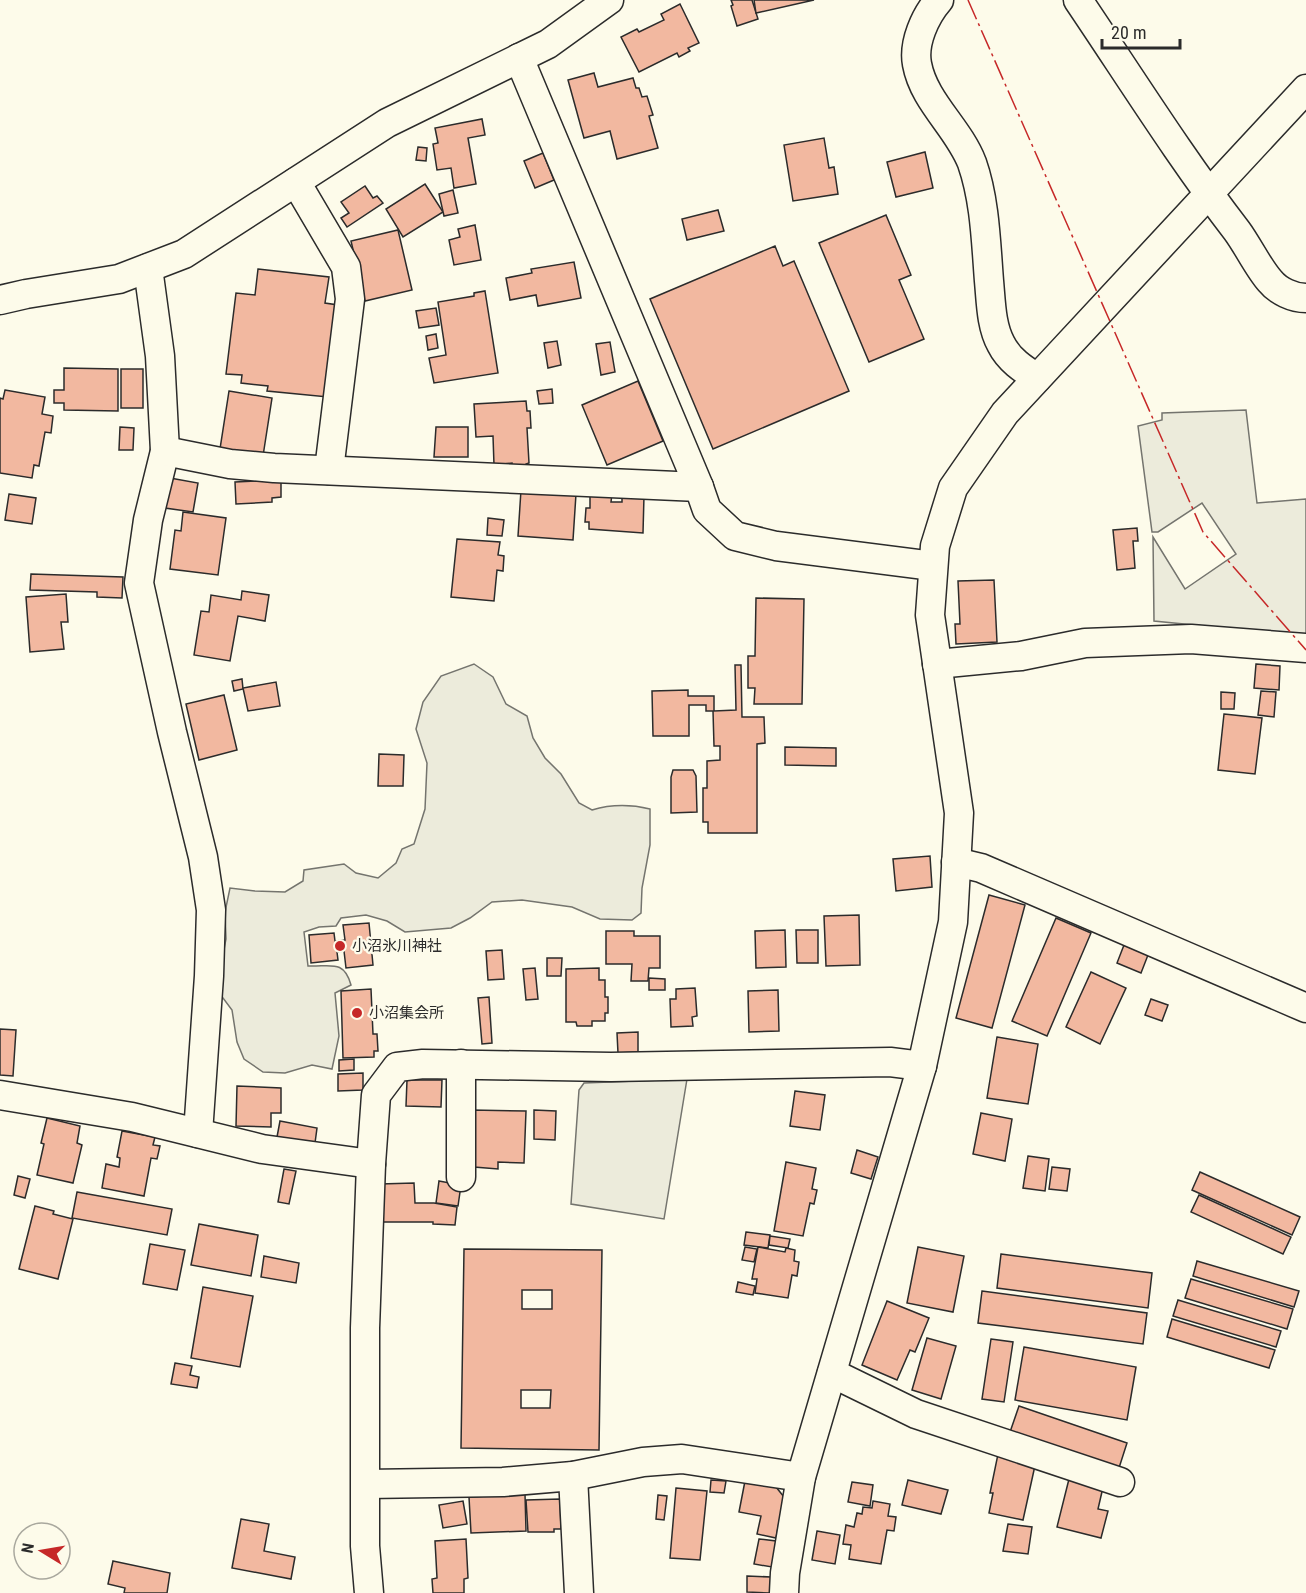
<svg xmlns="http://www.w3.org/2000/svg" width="1306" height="1593" font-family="'Roboto Condensed','Noto Sans JP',sans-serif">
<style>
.green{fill:#ecebdb;stroke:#74746e;stroke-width:1.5}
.building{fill:#f2b8a0;stroke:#2b2b2b;stroke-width:1.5;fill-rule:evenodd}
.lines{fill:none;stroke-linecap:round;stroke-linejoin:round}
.minor-casing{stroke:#2b2b2b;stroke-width:31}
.minor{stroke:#fdfbea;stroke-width:28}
.power{stroke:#c62828;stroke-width:1.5;stroke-dasharray:21 4.5 3 4.5;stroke-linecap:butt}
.poi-dot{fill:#c62828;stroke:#fdfbea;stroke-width:2}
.labels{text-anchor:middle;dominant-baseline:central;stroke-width:4.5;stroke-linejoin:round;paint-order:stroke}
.poi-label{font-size:15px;fill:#2b2b2b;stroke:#fdfbea;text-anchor:start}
</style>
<rect width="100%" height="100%" fill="#fdfbea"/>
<g class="green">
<polygon points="1246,410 1257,503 1306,499 1306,636 1154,621 1153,537 1185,589 1236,554 1202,503 1158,532 1152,532 1138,426 1162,420 1162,413"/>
<path d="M 474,664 L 493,677 L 506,704 L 527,716 L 533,738 L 545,758 L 561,774 L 579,803 L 592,810 C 612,804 629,804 650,809 L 650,845 L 642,888 L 641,913 L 632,920 L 600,919 L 572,907 L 522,900 L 492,902 L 470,918 L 451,928 L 405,932 L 387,921 L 366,915 L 341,918 L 336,926 L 319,927 L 304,932 L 308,966 C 330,967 344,959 351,985 L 335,993 L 339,1036 L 332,1069 L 312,1065 L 285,1073 L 263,1072 L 244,1059 L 237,1042 L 232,1010 L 220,994 L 220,970 L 226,939 L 225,912 L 230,888 L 255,891 L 285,892 L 303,881 L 304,870 L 344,864 L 356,873 L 378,878 L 396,863 L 402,849 L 414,844 L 425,809 L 427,763 L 416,729 L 423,702 L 441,676 Z"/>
<polygon points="687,1079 664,1219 571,1204 579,1090 584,1083"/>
</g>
<g class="building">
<polygon points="731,0 752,0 758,19 737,26 731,6 733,5"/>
<polygon points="754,0 814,0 756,13"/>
<polygon points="680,4 699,43 688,48 690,51 679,57 677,53 639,72 621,37 637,29 639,32 664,20 661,14"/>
<polygon points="594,73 598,87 633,78 636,88 639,88 642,97 647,96 653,115 649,116 658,148 617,159 610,131 584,138 568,80"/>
<polygon points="482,119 485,135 468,138 476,184 454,188 451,168 437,170 433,144 438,143 435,128"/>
<polygon points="824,138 829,168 834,167 838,194 793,201 784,145"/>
<polygon points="418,147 427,148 426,161 416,160"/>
<polygon points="925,152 933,188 896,197 887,162"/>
<polygon points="543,153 554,180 535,188 524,161"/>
<polygon points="425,184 443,212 403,237 386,209"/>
<polygon points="365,186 373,198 377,196 383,203 347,227 341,218 349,213 341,202"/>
<polygon points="453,190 458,213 444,216 439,194"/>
<polygon points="718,210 724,231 687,240 682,219"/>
<polygon points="886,215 911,275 899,280 924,339 869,362 819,243"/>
<polygon points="475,225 481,260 454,265 449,240 460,237 458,229"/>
<polygon points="398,230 412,290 365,301 351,241"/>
<polygon points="775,246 783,266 794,261 849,391 713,449 650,299"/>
<polygon points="574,262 581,298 538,306 536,295 510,300 506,278 532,273 531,269"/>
<polygon points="258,269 329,277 325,303 338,305 328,397 267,391 268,386 241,383 242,375 226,374 236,293 255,295"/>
<polygon points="485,291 498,373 434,383 429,358 446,355 438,302 474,296 474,293"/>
<polygon points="436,308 439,325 419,328 416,311"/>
<polygon points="436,334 438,348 428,350 426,336"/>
<polygon points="557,341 561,365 548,368 544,343"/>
<polygon points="610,342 615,372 601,375 596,344"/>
<polygon points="64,368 118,369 118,411 64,410 64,403 54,403 54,390 64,390"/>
<rect x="121" y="369" width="22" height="39"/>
<polygon points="638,381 663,441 607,465 582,405"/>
<polygon points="552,389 553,403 539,404 537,391"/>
<polygon points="5,390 45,397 42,414 53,416 51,433 45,432 39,466 34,465 32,478 0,473 0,398 3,399"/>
<polygon points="229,391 272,398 263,456 220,449"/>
<polygon points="526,401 527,411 530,411 531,428 527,428 529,463 526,464 526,467 512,468 512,463 494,465 493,436 476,437 474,404"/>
<polygon points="120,427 134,428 133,450 119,450"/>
<polygon points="436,427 468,427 468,457 434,457"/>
<polygon points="170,478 198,483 193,512 165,508"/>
<polygon points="281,480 281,497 272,498 272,502 236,504 235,482"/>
<polygon points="521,490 576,494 573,540 518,536"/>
<polygon points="590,493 612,494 611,502 622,502 622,495 644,496 643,533 589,529 589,522 585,522 586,508 590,508"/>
<polygon points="9,494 36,498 32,524 5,520"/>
<polygon points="183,512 226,518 218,575 170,569 175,530 181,531"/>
<polygon points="488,518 504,520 502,536 487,535"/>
<polygon points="1137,528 1138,541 1133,541 1135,568 1117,570 1113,530"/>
<polygon points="457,539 500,542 498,555 504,556 503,571 497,570 494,601 451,597"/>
<polygon points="31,574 123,577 122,598 97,597 97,592 30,590"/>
<polygon points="994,580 997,642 956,644 955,624 960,624 958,581"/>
<polygon points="242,591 269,595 265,621 238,616 230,661 194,655 201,611 209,612 211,595 241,600"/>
<polygon points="66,594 68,622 61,622 64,649 30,652 26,597"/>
<polygon points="756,598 804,599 802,704 754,704 755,688 748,688 748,656 755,656"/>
<polygon points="1256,664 1280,666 1279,690 1254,688"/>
<polygon points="735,665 741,665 742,717 764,717 765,743 757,744 757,833 708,833 708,822 703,822 703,788 707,788 707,761 720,760 720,746 714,746 713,711 706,711 706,705 689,705 689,736 653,736 652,691 688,690 688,696 714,696 714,711 736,710"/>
<polygon points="242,679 243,689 234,691 232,681"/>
<polygon points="276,682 280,706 248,711 243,688"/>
<polygon points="1261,691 1276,692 1274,717 1258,715"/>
<polygon points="1221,692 1235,693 1234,709 1221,709"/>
<polygon points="224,695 237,750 199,760 186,704"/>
<polygon points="1224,714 1262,718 1255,774 1218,770"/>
<polygon points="785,747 836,748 836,766 785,765"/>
<polygon points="379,754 404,755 403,786 378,786"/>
<polygon points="673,770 693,770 696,776 697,812 671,813 671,777"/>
<polygon points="930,856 932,887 896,891 893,859"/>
<polygon points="989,895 1025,905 992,1028 956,1018"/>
<polygon points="859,915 860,965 826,966 824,916"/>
<polygon points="1056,918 1091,933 1047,1036 1012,1021"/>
<polygon points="369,923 373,965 346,968 344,951 337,952 338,960 311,963 309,935 334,933 335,941 345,940 343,925"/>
<polygon points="785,930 786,967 756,968 755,931"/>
<polygon points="796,930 818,930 818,963 797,963"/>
<polygon points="606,931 634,931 634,936 660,936 660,968 649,968 648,981 631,981 632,964 606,964"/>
<polygon points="1124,945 1148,955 1141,973 1117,963"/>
<polygon points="502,950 504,979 488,980 486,951"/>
<polygon points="547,958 562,958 561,976 547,976"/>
<polygon points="535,968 538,999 526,1000 523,969"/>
<polygon points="599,968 599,980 605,980 605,997 608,997 608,1013 605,1013 605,1021 592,1021 592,1026 577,1026 576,1022 566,1022 566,969"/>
<polygon points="1091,972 1126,988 1100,1044 1066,1027"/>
<polygon points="649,978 665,979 665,990 649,990"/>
<polygon points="695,988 697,1016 692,1017 693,1026 671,1027 670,999 676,999 676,989"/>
<polygon points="371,989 373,1034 377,1034 378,1051 374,1051 374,1057 343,1058 341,991"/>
<polygon points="778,990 779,1031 749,1032 748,991"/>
<polygon points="489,997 492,1043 482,1044 478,998"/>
<polygon points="1151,999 1168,1005 1162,1021 1145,1015"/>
<polygon points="0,1029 16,1030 13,1076 0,1075"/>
<polygon points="638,1032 638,1052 618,1053 617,1033"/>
<polygon points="997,1037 1038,1044 1028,1104 987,1098"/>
<polygon points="354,1059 354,1070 339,1071 339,1060"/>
<polygon points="363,1073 363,1090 338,1091 338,1074"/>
<polygon points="407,1080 442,1080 441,1107 406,1106"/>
<polygon points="237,1086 281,1088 281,1113 271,1113 271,1127 236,1126"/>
<polygon points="795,1091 825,1095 820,1130 790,1126"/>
<polygon points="471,1110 526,1111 524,1163 498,1162 498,1169 474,1167"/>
<polygon points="534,1110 556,1111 555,1140 534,1139"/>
<polygon points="981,1113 1012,1119 1005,1161 973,1154"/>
<polygon points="47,1118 80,1126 77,1143 82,1145 73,1183 37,1175 44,1144 41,1143"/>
<polygon points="280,1121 317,1128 315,1143 277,1137"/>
<polygon points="122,1131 155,1137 153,1145 160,1146 157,1159 151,1158 144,1196 102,1188 106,1164 119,1167 120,1158 117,1157"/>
<polygon points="857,1150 878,1157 871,1179 851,1173"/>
<polygon points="1028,1156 1049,1159 1045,1191 1023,1188"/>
<polygon points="786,1162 816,1168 812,1189 817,1190 814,1204 810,1203 803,1236 774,1231"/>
<polygon points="1052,1167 1070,1169 1067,1191 1049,1189"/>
<polygon points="284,1169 296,1171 289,1204 278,1202"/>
<polygon points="1200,1172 1300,1217 1292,1235 1192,1190"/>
<polygon points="18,1176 30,1179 25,1198 14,1195"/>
<polygon points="439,1181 461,1185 458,1206 436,1203"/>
<polygon points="414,1183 415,1203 434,1203 457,1207 455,1225 433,1224 433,1222 381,1222 380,1184"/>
<polygon points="77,1192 172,1209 167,1235 72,1218"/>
<polygon points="1199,1195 1291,1237 1283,1254 1191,1212"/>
<polygon points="35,1206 54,1211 53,1214 73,1219 58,1279 19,1269"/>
<polygon points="199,1224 258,1235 251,1276 191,1265"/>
<polygon points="746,1232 770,1235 768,1248 744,1245"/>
<polygon points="770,1236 790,1239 788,1248 769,1245"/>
<polygon points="150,1244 185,1250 177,1290 143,1284"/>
<polygon points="745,1247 757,1249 754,1262 742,1260"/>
<polygon points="758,1247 785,1252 786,1248 795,1250 794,1261 799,1262 797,1276 792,1275 788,1298 755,1293 757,1279 752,1279"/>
<polygon points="918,1247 964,1256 953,1312 907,1303"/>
<path d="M 464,1249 L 602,1250 L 599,1450 L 461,1448 ZM 522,1290 L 552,1290 L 552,1309 L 522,1309 ZM 521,1390 L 551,1390 L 550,1408 L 521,1408 Z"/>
<polygon points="1001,1254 1152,1273 1148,1308 997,1288"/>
<polygon points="264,1256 299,1263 296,1283 261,1277"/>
<polygon points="1197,1261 1299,1291 1294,1307 1193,1276"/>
<polygon points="1191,1279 1293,1309 1287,1329 1185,1298"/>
<polygon points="738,1282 755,1286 753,1295 736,1292"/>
<polygon points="203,1287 253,1296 240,1367 191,1358"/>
<polygon points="982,1291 1147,1313 1143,1344 978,1323"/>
<polygon points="1178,1300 1281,1331 1276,1347 1173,1316"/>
<polygon points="887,1301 929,1318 915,1352 910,1350 897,1380 862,1365"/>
<polygon points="1172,1319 1275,1350 1269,1368 1167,1337"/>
<polygon points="927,1338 956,1346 941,1399 912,1390"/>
<polygon points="991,1339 1013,1342 1004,1402 982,1399"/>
<polygon points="1024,1347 1136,1367 1127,1420 1015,1400"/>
<polygon points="175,1363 192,1366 190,1375 199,1377 197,1388 171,1384"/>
<polygon points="1019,1406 1127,1443 1118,1471 1009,1435"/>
<polygon points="998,1454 1036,1461 1023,1520 989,1513 993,1493 990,1493"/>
<polygon points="1070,1475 1104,1483 1098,1509 1108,1511 1101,1538 1057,1527"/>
<polygon points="711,1480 726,1481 724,1493 710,1492"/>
<polygon points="908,1480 948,1490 941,1514 902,1505"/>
<polygon points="745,1481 776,1487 784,1497 776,1538 757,1534 761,1516 739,1512"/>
<polygon points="852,1482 873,1485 870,1506 848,1502"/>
<polygon points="676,1488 707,1491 700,1560 670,1558"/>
<polygon points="525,1494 526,1531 471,1533 469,1497"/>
<polygon points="658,1495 667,1496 664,1520 656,1519"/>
<polygon points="560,1499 561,1529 554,1529 554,1532 528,1532 526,1500"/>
<polygon points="463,1501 467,1524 443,1528 439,1505"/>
<polygon points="873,1501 890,1504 888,1516 896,1517 894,1531 887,1530 881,1564 849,1559 851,1545 843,1544 846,1525 854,1527 857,1513 862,1514 863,1507 872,1508"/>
<polygon points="241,1519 269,1524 264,1551 295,1557 291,1579 232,1568"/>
<polygon points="1008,1524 1032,1527 1028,1554 1003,1551"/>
<polygon points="817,1531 840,1535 835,1564 812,1560"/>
<polygon points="466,1539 468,1578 464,1579 464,1593 433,1593 432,1579 437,1578 435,1541"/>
<polygon points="759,1539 776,1541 772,1567 754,1564"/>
<polygon points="113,1561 170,1573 167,1593 124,1593 125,1588 108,1584"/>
<polygon points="747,1576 771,1577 770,1593 747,1592"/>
</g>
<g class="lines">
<defs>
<g id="minor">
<path d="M 939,0 C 925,16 913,43 917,64 C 924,102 958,127 972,163 C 985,200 986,243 989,281 C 991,302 991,326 1001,344 C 1009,360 1023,369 1037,378"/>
<path d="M 1078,0 C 1130,77 1180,157 1237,231 C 1248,246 1259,269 1270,281 C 1278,291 1293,298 1306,298"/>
<polyline points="519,58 699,487 707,510 735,536 776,546 933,566"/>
<polyline points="296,182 346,267 350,299 329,470"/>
<polyline points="148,268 160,356 165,451 148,520 139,583 172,732 203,857 211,910 209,976 198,1133"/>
<polyline points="0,300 26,294 119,279 184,254 387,123 548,44 609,0"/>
<polyline points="165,451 230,464 274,468 699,487"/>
<polyline points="937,664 1021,656 1085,643 1191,639 1306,648"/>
<polyline points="956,862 981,868 1306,1008"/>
<polyline points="0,1095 132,1117 262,1149 371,1164"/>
<polyline points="461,1177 461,1064"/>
<polyline points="832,1373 916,1414 1120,1482"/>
<polyline points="573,1476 579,1593"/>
<polyline points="366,1484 503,1482 573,1476 643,1462 682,1459 801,1477"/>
<polyline points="369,1593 365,1546 365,1328 371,1164 376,1095 397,1067 423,1064 611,1067 890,1062 922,1066"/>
<polyline points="784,1593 785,1573 801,1477 922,1066 953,922 959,813 930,615 935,546 953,488 1005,413 1306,89"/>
</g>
</defs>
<use href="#minor" class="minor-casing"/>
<use href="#minor" class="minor"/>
<polyline class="power" points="968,0 1203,532 1306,650"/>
</g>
<g class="poi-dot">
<circle cx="340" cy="946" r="6"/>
<circle cx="357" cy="1013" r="6"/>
</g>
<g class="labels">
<g class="poi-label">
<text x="352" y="946">小沼氷川神社</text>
<text x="369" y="1013">小沼集会所</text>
</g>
</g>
<g transform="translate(42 1551) rotate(281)"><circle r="28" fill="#fdfbea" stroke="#a9a89e" stroke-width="1.5"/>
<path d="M0-4.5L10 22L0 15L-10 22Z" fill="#c62828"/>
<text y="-9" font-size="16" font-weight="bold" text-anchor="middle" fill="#2b2b2b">N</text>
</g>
<path d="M1102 39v9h78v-9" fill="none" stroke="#2b2b2b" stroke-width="3"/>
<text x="1111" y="39" font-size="18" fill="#2b2b2b" stroke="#fdfbea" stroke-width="4.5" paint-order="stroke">20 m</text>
</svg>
